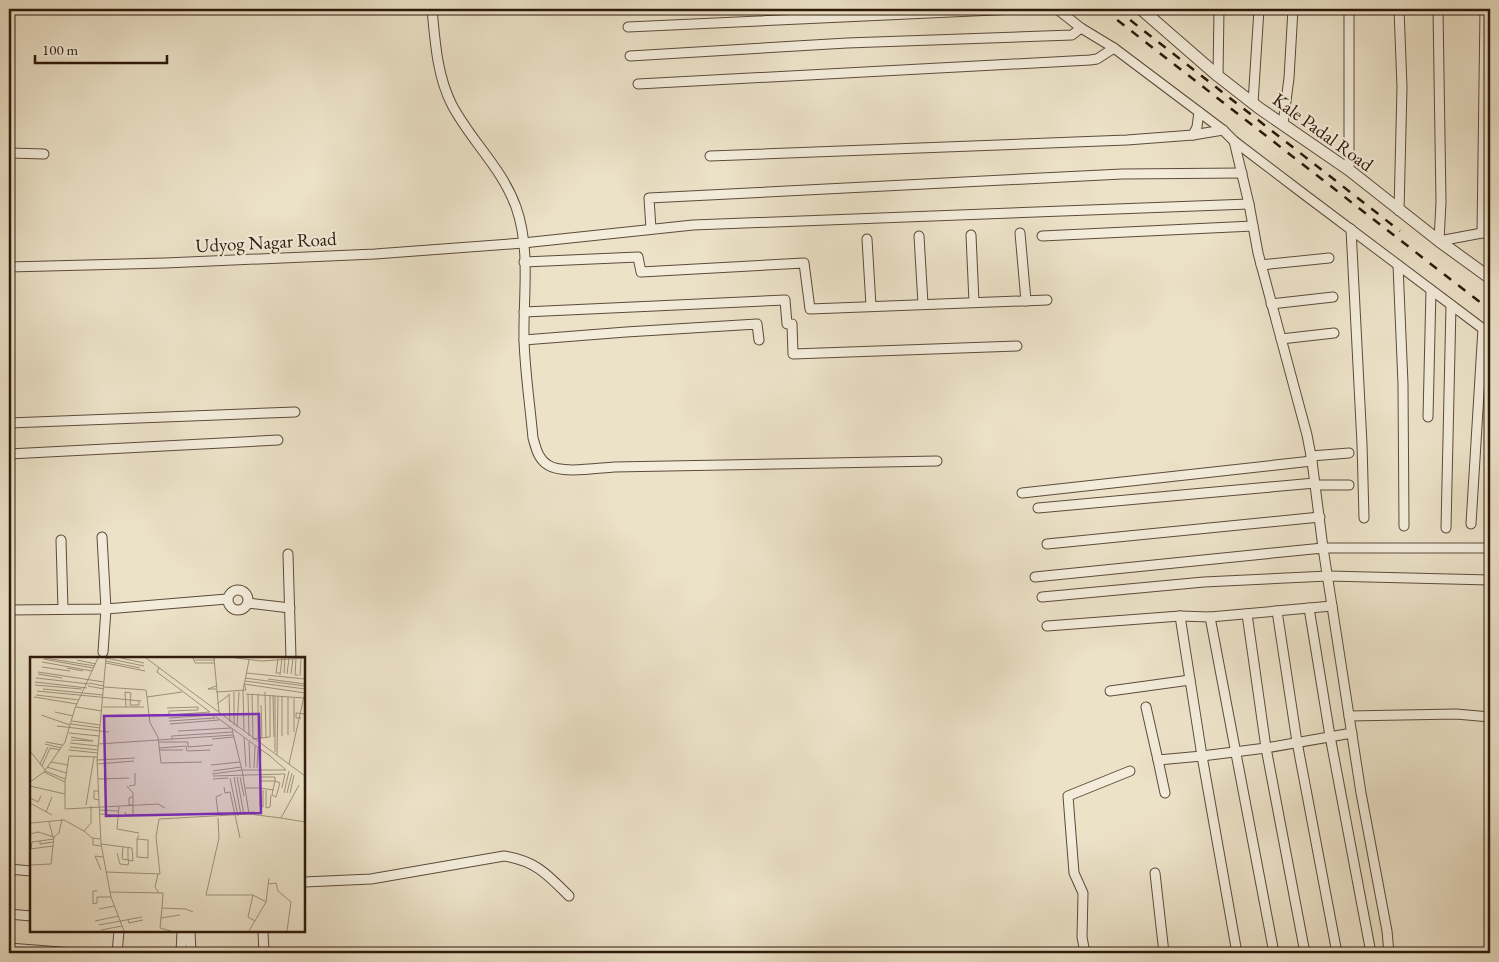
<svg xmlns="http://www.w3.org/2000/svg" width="1499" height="962" font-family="'EB Garamond',serif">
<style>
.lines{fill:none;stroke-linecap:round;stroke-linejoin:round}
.minor-casing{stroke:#5d4b3a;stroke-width:11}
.tertiary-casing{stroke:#5d4b3a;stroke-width:13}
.minor{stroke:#f3ecdb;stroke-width:9}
.tertiary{stroke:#f3ecdb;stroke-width:11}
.rail{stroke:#2d190b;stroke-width:2.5;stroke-dasharray:9 9;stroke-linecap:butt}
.labels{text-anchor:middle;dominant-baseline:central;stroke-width:4.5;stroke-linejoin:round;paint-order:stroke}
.street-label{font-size:19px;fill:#2d190b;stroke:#f3ecdb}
.inset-road{fill:none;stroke:#a0927c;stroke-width:1}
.view{fill:#7b2cbf;fill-opacity:0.15;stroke:#7b2cbf;stroke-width:2.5}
.inset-edge{fill:none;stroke:#2d190b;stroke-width:2.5}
</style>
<rect width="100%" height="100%" fill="#ece2c8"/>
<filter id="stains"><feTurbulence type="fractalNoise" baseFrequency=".004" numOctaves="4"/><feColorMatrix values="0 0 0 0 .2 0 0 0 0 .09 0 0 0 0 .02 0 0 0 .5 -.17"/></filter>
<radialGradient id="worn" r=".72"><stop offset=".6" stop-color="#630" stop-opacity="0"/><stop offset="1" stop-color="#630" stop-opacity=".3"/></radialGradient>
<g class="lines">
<defs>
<g id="minor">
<path d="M 432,9 C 435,41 437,76 452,105 C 471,141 502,168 516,207 C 531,249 523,296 524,340 C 525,372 530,405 533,438 C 536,448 538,459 548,465 C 561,474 597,468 614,467 L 937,461"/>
<polyline points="1399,9 1402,87 1399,211"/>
<polyline points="1438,9 1441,202 1439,241 1482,233 1490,233"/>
<polyline points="628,27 1016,9"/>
<polyline points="1081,28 1114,48 1223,130 1234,141 1305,195 1490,334"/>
<polyline points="630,56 847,43 1072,35 1081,28 1057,9"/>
<polyline points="1218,76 1219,9"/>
<polyline points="638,84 1090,60 1097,59 1114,48"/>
<polyline points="1253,103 1259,9"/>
<polyline points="1283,124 1289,78 1293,9"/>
<polyline points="1193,135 1197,127 1199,112"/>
<polyline points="1234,141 1249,204 1258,253 1307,435 1312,461 1323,548 1490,548"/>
<polyline points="9,153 44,154"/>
<polyline points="710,156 1127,140 1193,135 1223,130"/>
<polyline points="1349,170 1349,9"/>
<polyline points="651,229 649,198 1122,174 1242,173"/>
<polyline points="1351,229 1362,444 1364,518"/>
<polyline points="1020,233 1026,301"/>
<polyline points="1482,233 1485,9"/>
<polyline points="971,235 974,302"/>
<polyline points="919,236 923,304"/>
<polyline points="1042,236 1253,226"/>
<polyline points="867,239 871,306"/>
<polyline points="524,262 638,257 641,272 804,263 810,309 1047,300"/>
<polyline points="1261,265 1329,258"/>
<polyline points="1398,265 1403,384 1404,526"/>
<polyline points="9,267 165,263 375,254 523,243 693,225 1249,204"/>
<polyline points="1271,304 1333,297"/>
<polyline points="524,312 785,300 787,324 792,324 793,354 1017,346"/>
<polyline points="1281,339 1334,333"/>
<polyline points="524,340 626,332 757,324 759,340"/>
<polyline points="1428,417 1431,290"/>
<polyline points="9,423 295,412"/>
<polyline points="9,454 278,440"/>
<polyline points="1311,456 1349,453"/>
<polyline points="1315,485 1349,485"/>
<polyline points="1022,493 1312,461"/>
<polyline points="1038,508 1315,483"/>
<polyline points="1471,524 1483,328"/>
<polyline points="1446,528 1451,305"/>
<polyline points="102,537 106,609 103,652"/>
<polyline points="61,540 63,609"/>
<polyline points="1047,544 1320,517"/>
<polyline points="288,554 291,658"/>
<polyline points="1035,577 1323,548 1361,793 1387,931 1389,953"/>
<circle cx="238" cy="600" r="10"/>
<polyline points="1042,597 1204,582 1328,576 1490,580"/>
<polyline points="248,603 290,608"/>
<polyline points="1309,608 1330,736 1371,953"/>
<polyline points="9,610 106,609 227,599"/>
<polyline points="1277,611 1297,742 1337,953"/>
<polyline points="1247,614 1266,748 1305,953"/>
<polyline points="1180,616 1202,756 1266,748 1352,733"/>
<polyline points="1210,617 1274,953"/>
<polyline points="1047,626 1180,616 1210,617 1332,606"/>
<polyline points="1110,691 1190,680"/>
<polyline points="1146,707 1158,760 1202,756 1237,953"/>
<polyline points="1349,716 1456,714 1490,717"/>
<polyline points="1158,760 1165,793"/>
<polyline points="9,869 31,871"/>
<polyline points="1155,873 1164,953"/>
<path d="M 304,882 L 371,879 L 504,856 C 536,861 548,875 569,896"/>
<polyline points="9,914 31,916"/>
<polyline points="190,931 191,953"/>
<polyline points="263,931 264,953"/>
<polyline points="9,948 73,953"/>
<polyline points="117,953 119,931"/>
<polyline points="181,953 182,931"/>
<polyline points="1085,953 1082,937 1083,893 1074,873 1068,796 1130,771"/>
</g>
<polyline id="tertiary" points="1141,9 1218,76 1259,108 1349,170 1439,241 1490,278"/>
</defs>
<use href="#minor" class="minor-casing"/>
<use href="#tertiary" class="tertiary-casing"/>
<use href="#minor" class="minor"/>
<use href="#tertiary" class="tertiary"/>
<g class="rail">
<polyline points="1103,9 1490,310"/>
<polyline points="1116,9 1400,231"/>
</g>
</g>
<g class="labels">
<g class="street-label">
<text transform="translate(1323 132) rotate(36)">Kale Padal Road</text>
<text transform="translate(266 242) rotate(-3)">Udyog Nagar Road</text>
</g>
</g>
<g transform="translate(30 657)">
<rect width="275" height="275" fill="#ece2c8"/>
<path class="inset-road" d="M 15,1 L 65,9M 76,1 L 114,9M 76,1 L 67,103 L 71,187 L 81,240 L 94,274M 91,1 L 114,6M 116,1 L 275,119M 163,1 L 165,6 L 185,6M 184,1 L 189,55M 206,1 L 232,4 L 275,1M 266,1 L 265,18 L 268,18M 13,2 L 63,11M 248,2 L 246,16 L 250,16M 47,3 L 66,7M 165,3 L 185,3M 76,4 L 110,11M 12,5 L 62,14M 76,6 L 115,14M 12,10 L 40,14M 129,10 L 127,15 L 180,55 L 139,58 L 139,54 L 168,53 L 168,50 L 137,51M 37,11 L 53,14M 8,15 L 74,25M 216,16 L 275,22M 254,16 L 255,1M 8,17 L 32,21M 257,17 L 259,1M 261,17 L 263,1M 250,18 L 252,1M 270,19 L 271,1M 6,21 L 59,27M 215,21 L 275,29M 238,22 L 275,27M 215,24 L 275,32M 5,25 L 57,31M 59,26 L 74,29M 5,28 L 52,32M 58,29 L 74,32M 74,30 L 116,33M 13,32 L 73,38M 186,32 L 178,32 L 186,29M 116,33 L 117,40 L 152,35M 7,34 L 111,44M 95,35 L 101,36 L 100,48 L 109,48 L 109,44M 95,35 L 96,50M 186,35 L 216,33 L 214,27 L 275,36M 235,35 L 236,80M 216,37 L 274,41M 218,37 L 219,79M 222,37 L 223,82 L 240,80 L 240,38M 228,37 L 228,81M 6,38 L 49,43M 199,38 L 200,65M 243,38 L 244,80M 4,40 L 47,47M 117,40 L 120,66 L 128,80 L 131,106 L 172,105M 252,40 L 252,79M 258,40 L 258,78M 187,47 L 200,37M 231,48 L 232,81M 46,50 L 72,54M 73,50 L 114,50M 25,55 L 43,59M 11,58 L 40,68M 186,60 L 189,62 L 240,99 L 256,113 L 212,113 L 202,72M 139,61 L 183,58M 271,61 L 266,61 L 266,56 L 275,57M 42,64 L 70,68M 139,64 L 185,61 L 183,58M 41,67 L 70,71M 140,67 L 189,63M 204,68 L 204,35M 27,69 L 79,75M 207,70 L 209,35M 148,74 L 201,71M 214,74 L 213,34 L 219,3M 264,75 L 264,41M 39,76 L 69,79M 41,80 L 63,84M 214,81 L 216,110M 142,82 L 142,79 L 203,75M 182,82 L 204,80M 41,83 L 63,84M 16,85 L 32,88M 129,85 L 158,85 L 158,90 L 183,88M 219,85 L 220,111M 40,86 L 68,89M 15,87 L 31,91M 68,87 L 203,78M 40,90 L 68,93M 129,91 L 156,89 L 157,94 L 180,93M 39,93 L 68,96M 129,93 L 153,93M 0,94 L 15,113M 245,95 L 245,39M 247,98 L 248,39M 67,103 L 105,101M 21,105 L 38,108M 10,107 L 18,90M 67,107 L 104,104M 259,107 L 275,35M 181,108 L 210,105M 12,109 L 20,91 L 30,93M 17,110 L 36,116M 224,111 L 225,89M 227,111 L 228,91M 230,111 L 231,93M 15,114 L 35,122M 183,114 L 211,110M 14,115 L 35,125 L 39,99 L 67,100M 182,117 L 212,113 L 219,157M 183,119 L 255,117 L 252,131M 204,120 L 211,158M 207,120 L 214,158M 210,120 L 214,139M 200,121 L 208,159M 68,122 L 99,121M 183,122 L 198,121M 0,125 L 14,115 L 35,85 L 45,51 L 68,1M 35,125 L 35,152 L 128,147 L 135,151M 0,129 L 35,137M 99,129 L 105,128 L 105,116M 194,130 L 195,136 L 200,135 L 210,181M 215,131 L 230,131 L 231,120 L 245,120 L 245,124 L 250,126 L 246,140 L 242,138 L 243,132M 230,131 L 243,133 L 245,124 L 231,124M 230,132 L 230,149 L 233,150M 68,134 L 64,134 L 64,142 L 69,143M 254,136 L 259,114M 257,136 L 262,116M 260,136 L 264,118M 192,137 L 186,140 L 188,156 L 200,157M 0,141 L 8,145 L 11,139M 0,146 L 22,158M 56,148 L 64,100M 103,148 L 99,148 L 99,141 L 103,140M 89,150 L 87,172 L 109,176M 233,150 L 233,133M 236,151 L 240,150 L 241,138M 236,151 L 236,133M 69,153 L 88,154M 16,155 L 22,140M 95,155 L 96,158 L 103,158 L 103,136 L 97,129M 69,157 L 88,158M 188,161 L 189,181 L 176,238 L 223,238 L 236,245M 251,161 L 275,165M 19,165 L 23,180M 1,166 L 34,163 L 54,174 L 61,166 L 61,149M 54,174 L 62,181 L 70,182M 0,177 L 8,175 L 24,180M 63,181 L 63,188 L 71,189M 107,182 L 118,183 L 118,201 L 107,200 L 107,182 L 109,178M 10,184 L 10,187 L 23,185M 71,187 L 102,191 L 103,204 L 98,203 L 98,191M 93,190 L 92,202 L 98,203M 0,192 L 23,189M 1,192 L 2,185 L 24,182M 87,196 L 90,207 L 98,208 L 99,203M 0,208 L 21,207 L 24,180 L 29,176 L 32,162M 71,213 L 65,199 L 73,200M 76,215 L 130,217 L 126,180 L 129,162 L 219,157 L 251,161 L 269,128M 128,217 L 125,230 L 129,236M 239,227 L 246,226 L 248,234 L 261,245 L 257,274M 67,234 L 63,234 L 63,247 L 67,246 L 67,240 L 81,240M 80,235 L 133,236 L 132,251 L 156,252 L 163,255M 223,238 L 218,260 L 225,264M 132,251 L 130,271 L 141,274M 69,252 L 84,249M 131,261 L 150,258M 98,263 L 99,266 L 113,263M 65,264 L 89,259M 69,268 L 112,260M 71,273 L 92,269M 219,274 L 236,245 L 239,221"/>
<path class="view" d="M 229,57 L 231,156 L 76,159 L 74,59 Z"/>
<rect width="275" height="275" class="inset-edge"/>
</g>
<rect width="1499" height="962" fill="none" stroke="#ece2c8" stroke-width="30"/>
<rect x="10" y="10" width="1479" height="942" fill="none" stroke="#2d190b" stroke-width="2.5"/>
<rect x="15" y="15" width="1469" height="932" fill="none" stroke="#2d190b"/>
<path d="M35 55v8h132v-8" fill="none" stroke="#2d190b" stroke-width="2.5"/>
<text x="42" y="55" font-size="15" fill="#2d190b" stroke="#f3ecdb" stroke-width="4" paint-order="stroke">100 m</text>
<rect width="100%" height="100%" filter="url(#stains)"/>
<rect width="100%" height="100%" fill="url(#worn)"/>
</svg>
